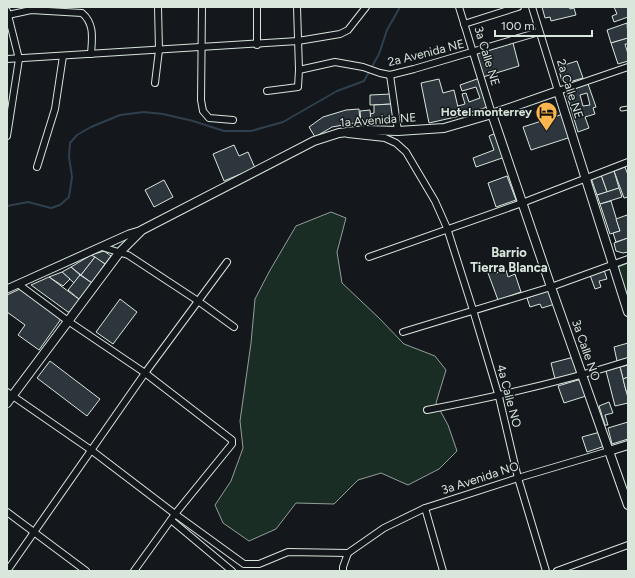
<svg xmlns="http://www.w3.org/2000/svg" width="635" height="578" font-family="Figtree,sans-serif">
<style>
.green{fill:#1a2d24;stroke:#939e99}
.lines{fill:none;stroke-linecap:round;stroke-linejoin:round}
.stream{stroke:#2f3f4d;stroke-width:2}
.building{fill:#2c363c;stroke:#d8e6dc;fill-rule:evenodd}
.service-casing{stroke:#d8e6dc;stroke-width:5}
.minor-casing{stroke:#d8e6dc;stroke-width:8}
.tertiary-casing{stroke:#d8e6dc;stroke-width:9}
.secondary-casing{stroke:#d8e6dc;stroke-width:10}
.service{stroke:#14181c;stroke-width:3}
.minor{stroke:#14181c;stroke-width:6}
.tertiary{stroke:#14181c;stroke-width:7}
.secondary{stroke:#14181c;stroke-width:8}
.labels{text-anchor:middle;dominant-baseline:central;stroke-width:3;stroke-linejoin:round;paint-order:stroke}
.street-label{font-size:12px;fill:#d8e6dc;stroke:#14181c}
.poi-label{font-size:12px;font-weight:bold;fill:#d8e6dc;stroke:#14181c;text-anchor:end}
.neighbourhood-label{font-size:13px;font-weight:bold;fill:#d8e6dc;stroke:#14181c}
</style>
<rect width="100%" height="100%" fill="#14181c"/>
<g class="green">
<polygon points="331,212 346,218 337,252 342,283 379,318 404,344 435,356 446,370 436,403 448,425 457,451 439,469 408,485 381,473 358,480 334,504 296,503 276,529 249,541 223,523 215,505 231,481 243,448 240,421 251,343 255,299 269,272 296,226"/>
<polygon points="628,263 628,300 618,267"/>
</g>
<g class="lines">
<polyline class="stream" points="7,206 28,202 51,208 60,205 69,197 72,177 69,157 70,143 77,135 91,127 120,115 144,112 163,114 193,121 224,131 251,131 283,122 337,91 364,81 379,54 387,30 400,7"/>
</g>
<g class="building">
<polygon points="542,7 569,7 570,9 574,8 576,15 551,21 550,17 545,18"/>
<polygon points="614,7 628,7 628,17 614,22 612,16 617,14"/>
<polygon points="627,23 628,38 611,43 607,30"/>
<polygon points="628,38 628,44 625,44 628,54 628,61 618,64 611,43"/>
<polygon points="513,43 519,66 483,77 476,54"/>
<polygon points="577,61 583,78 566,83 562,81 558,67"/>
<polygon points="480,78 487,107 460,116 458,106 465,104 462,94 466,93 469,102 480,98 476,87 462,91 460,85"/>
<polygon points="439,79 443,93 454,90 460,116 429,123 421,83"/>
<path d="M 588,84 L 596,107 L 593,108 L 595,114 L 585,117 L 589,128 L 578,132 L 567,96 L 569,90 ZM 587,93 L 590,105 L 583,106 L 580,95 Z"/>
<polygon points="391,94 392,104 370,105 370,95"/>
<polygon points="392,104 393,118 391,120 371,121 370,114 374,113 374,105"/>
<polygon points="359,109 360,122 332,127 315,137 309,127 323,117 346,110"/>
<polygon points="370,110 371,121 361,122 360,111"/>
<polygon points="563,114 571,137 531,150 523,127"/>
<polygon points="496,133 505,157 476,167 473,158 494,150 489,136"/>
<polygon points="234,145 239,156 248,152 255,168 224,181 213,154"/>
<polygon points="625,167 628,175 628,197 624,198 614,171"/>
<polygon points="614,171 619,188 607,192 601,175"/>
<polygon points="601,175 607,192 597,195 591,178"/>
<polygon points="507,176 516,200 496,207 488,183"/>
<polygon points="164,180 173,197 154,207 145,190"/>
<polygon points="619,188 622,197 600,204 597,195"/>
<polygon points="611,201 620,231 610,234 600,204"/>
<polygon points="627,215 628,219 628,238 616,242 613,233 620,231 616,219"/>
<polygon points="628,238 628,252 623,253 616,251 614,243"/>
<polygon points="104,251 111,256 105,264 91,255"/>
<polygon points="91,255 95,257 81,275 71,267"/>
<polygon points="95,257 105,264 92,283 81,275"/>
<polygon points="71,267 80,275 74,283 62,272"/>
<polygon points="495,270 496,273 506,270 508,277 515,274 521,292 498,300 488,273"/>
<polygon points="604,270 607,279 599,281 601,287 595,289 590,275"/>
<polygon points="62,272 70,279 63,286 49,277"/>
<polygon points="80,275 92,283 80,300 68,290"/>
<polygon points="49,277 80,300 71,312 68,312 31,285"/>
<polygon points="20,289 61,319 39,350 18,335 25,325 7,312 7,295"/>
<polygon points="550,290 555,304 542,308 540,304 530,307 527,298"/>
<polygon points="120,299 137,312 113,344 96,332"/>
<polygon points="628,343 628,358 617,361 614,347"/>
<polygon points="574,357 578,369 577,374 555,379 551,363"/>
<polygon points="50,361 100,399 87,416 37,378"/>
<polygon points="628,365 628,377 623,379 620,367"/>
<polygon points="620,367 628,398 628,403 615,406 606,371"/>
<polygon points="628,377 628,391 626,391 623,379"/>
<polygon points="578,380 582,382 586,396 564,403 558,386"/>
<polygon points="609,402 613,413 605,415 608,425 605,425 599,406"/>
<polygon points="628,422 628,439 612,444 608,428"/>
<polygon points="600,432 604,443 602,447 587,452 582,437"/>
</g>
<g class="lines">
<defs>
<polyline id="service" points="622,109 628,108"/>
<g id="minor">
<polyline points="202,7 201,100 203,111 209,118 233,120"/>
<polyline points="257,7 257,45"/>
<polyline points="297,7 299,70 335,62 363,67 380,73 390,75 414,69 539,32"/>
<polyline points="459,7 492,114"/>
<polyline points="532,7 558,91 628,67"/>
<polyline points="7,11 19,59 7,136"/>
<path d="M 8,15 L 31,10 L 82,13 C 95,24 92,39 91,54"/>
<polyline points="464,24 518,7"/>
<polyline points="7,59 298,41 340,34 348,30 366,7"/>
<polyline points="390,75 398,131"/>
<polyline points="155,83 159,50 158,7"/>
<polyline points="267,91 298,87 299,70"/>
<polyline points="348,134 385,138 396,143 406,152 435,201 447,228 473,310 499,397 518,478 546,571"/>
<polyline points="37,167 55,109 63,56"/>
<polyline points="102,247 128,255 198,301 234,327"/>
<polyline points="369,257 522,203 628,162"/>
<polyline points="18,284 68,321 145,373 232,440 232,444 175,514 134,571"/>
<polyline points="403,332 551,287 628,259"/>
<polyline points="7,392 91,450 175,514 244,564 259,564 288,552 348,553"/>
<path d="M 427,410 C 495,397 562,382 628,361"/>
<polyline points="425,508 443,571"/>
<polyline points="7,512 86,571"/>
<polyline points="171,520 232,571"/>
<polyline points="348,553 384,528 425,508 518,478 609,451"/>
<polyline points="7,571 145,373 227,262"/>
<polyline points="343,571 343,567 348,553"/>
<polyline points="557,571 628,545"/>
</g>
<polyline id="tertiary" points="7,289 129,234 142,230"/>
<g id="secondary">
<polyline points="492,114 551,287 628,505"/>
<polyline points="7,403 119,253 142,230 314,141 339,133 365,130 398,131 444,128 492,114 558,91 628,312"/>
<polyline points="609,451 628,445"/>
</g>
</defs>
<use href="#service" class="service-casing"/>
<use href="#minor" class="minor-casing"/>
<use href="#tertiary" class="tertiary-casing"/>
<use href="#secondary" class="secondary-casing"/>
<use href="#service" class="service"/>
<use href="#minor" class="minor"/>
<use href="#tertiary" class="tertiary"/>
<use href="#secondary" class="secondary"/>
</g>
<defs>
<symbol id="hotel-pin" viewBox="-11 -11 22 30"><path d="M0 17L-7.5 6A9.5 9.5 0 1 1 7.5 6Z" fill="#ffb74d" stroke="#14181c"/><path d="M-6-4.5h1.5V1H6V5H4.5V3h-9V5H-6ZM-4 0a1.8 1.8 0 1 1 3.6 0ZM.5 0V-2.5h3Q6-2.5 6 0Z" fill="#111"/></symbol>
</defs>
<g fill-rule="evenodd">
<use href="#hotel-pin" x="534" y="100" width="25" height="34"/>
</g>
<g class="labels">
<g class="street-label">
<text transform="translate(426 53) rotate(-14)">2a Avenida NE</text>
<text transform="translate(487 56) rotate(73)">3a Calle NE</text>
<text transform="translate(570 89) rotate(72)">2a Calle NE</text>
<text transform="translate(378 120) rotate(-4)">1a Avenida NE</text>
<text transform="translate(586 350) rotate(71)">3a Calle NO</text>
<text transform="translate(509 396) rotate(75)">4a Calle NO</text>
<text transform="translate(480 478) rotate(-18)">3a Avenida NO</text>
</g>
<g class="poi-label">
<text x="532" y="112">Hotel monterrey</text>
</g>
<g class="neighbourhood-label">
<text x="509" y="252">Barrio<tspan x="509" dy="15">Tierra Blanca</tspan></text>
</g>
</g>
<rect width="635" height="578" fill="none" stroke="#d8e6dc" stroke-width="16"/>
<path d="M495 30v6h97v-6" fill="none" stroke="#d8e6dc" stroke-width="2"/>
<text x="501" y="30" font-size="12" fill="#d8e6dc" stroke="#14181c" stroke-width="3" paint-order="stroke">100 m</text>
</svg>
